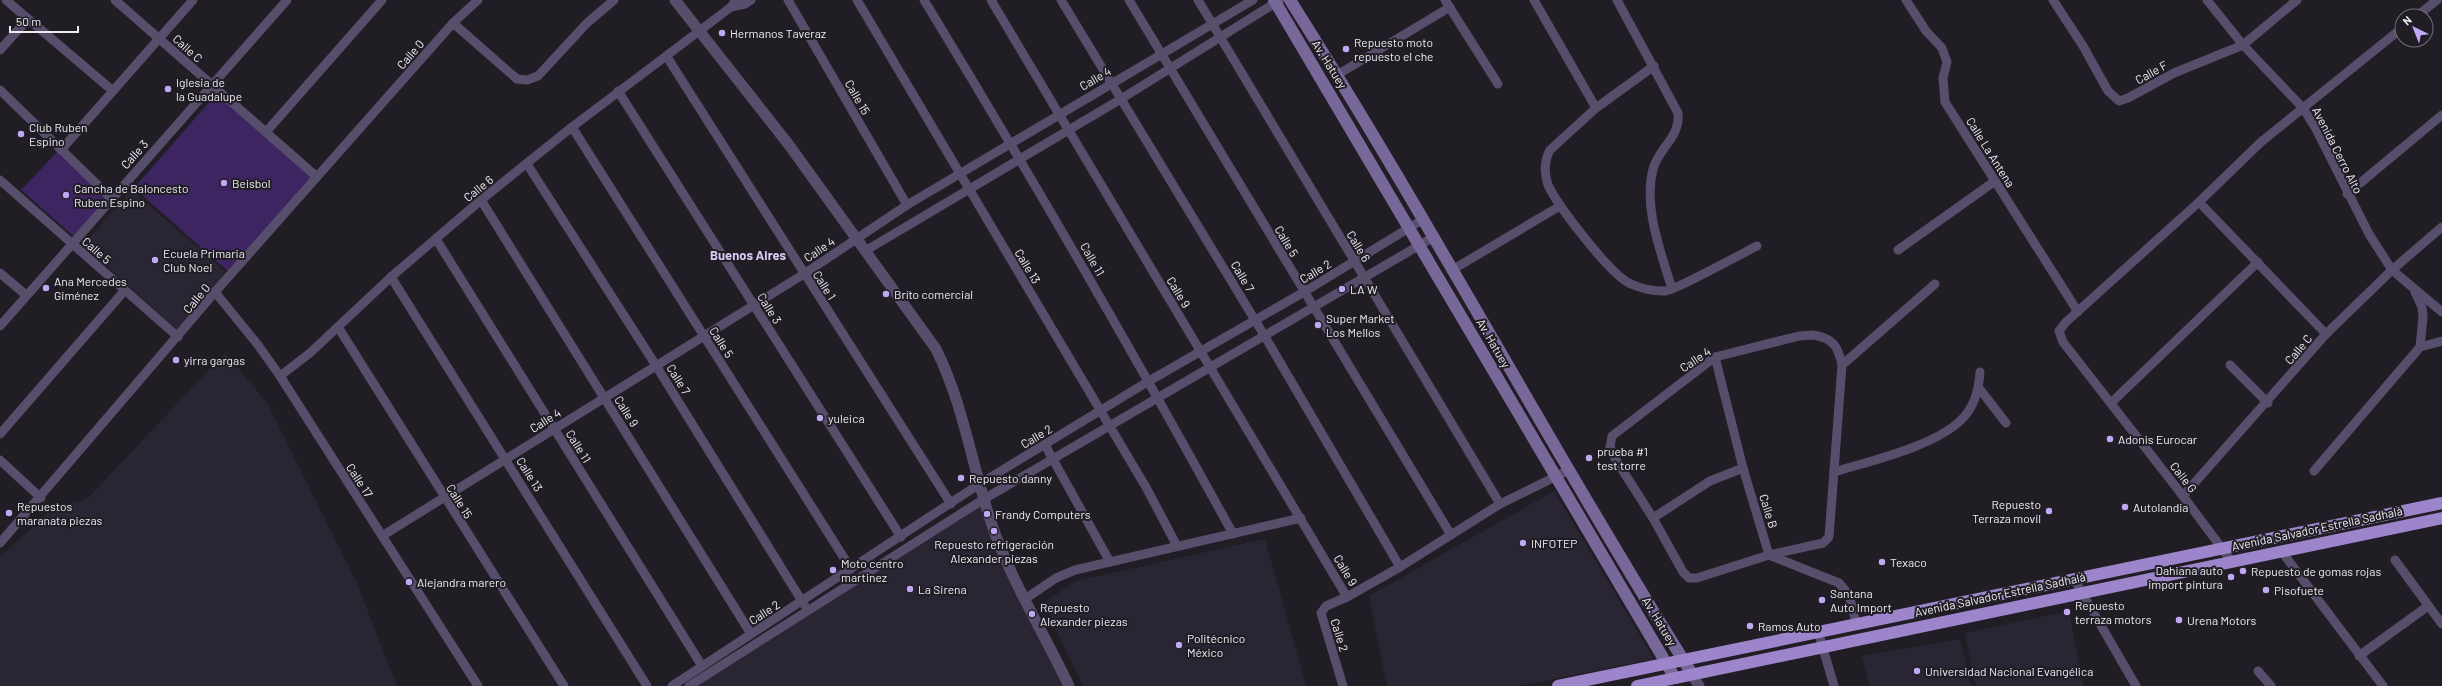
<svg xmlns="http://www.w3.org/2000/svg" width="2442" height="686" font-family="Barlow,sans-serif">
<style>
.built{fill:#2a2533}
.green{fill:#3c2561}
.lines{fill:none;stroke-linecap:round;stroke-linejoin:round}
.minor{stroke:#574e6c;stroke-width:9}
.tertiary{stroke:#574e6c;stroke-width:11}
.secondary{stroke:#786899;stroke-width:12}
.trunk{stroke:#9c85ca;stroke-width:12}
.poi-dot{fill:#c0a8f3;stroke:#201d25;stroke-width:1.5}
.labels{text-anchor:middle;dominant-baseline:central;stroke-width:4;stroke-linejoin:round;paint-order:stroke}
.poi-label{font-size:12px;fill:#edebf1;stroke:#201d25;text-anchor:start}
.street-label{font-size:12px;fill:#edebf1;stroke:#201d25}
.neighbourhood-label{font-size:13px;font-weight:bold;fill:#d7cbf6;stroke:#201d25}
</style>
<rect width="100%" height="100%" fill="#201d25"/>
<g class="built">
<polygon points="132,190 229,275 179,332 83,245"/>
<polygon points="225,353 268,404 356,581 397,686 0,686 0,557 53,508 87,499"/>
<polygon points="1554,491 1654,659 1519,686 1387,686 1369,596"/>
<polygon points="983,499 1067,686 695,686"/>
<polygon points="1265,539 1306,686 1083,686 1043,603 1076,581"/>
<polygon points="2069,611 2083,686 1976,686 1965,633"/>
<polygon points="1960,639 1971,686 1870,686 1862,656"/>
</g>
<g class="green">
<polygon points="218,92 314,177 231,274 134,188"/>
<polygon points="59,150 111,200 77,239 21,190"/>
</g>
<g class="lines">
<g class="minor">
<polyline points="6,0 113,91"/>
<polyline points="115,0 317,177"/>
<polyline points="788,0 907,205"/>
<polyline points="857,0 1147,489 1177,546"/>
<path d="M 924,0 C 1031,176 1134,353 1233,534"/>
<polyline points="991,0 1347,597"/>
<polyline points="1061,0 1264,335 1400,567"/>
<polyline points="1129,0 1451,535"/>
<polyline points="1198,0 1500,504"/>
<polyline points="1445,0 1498,84"/>
<polyline points="1534,0 1596,108"/>
<path d="M 1617,0 L 1678,113 C 1681,137 1659,147 1653,169 C 1643,208 1661,252 1672,289"/>
<polyline points="1906,0 1926,31 1942,48 1947,62 1943,78 1945,102 2078,312"/>
<polyline points="2053,0 2083,46 2108,91 2119,101 2128,98 2174,73 2243,45 2297,0"/>
<polyline points="2207,0 2243,45 2303,108 2316,129 2369,234 2392,270 2442,312"/>
<polyline points="731,7 745,4 751,0"/>
<polyline points="2417,16 2437,0"/>
<polyline points="453,23 517,79 527,80 538,76 587,23 614,0"/>
<polyline points="0,50 28,19"/>
<polyline points="667,57 951,504"/>
<path d="M 1654,66 L 1596,108 L 1550,150 C 1544,161 1544,173 1548,185 C 1558,206 1611,276 1631,284 C 1640,288 1654,291 1664,291 C 1672,292 1743,253 1757,246"/>
<polyline points="1337,75 1450,7"/>
<polyline points="0,90 111,198"/>
<polyline points="618,91 901,537"/>
<polyline points="572,127 851,569"/>
<polyline points="266,132 382,0"/>
<polyline points="61,150 193,0"/>
<polyline points="527,164 655,364 805,606"/>
<polyline points="0,180 178,337"/>
<polyline points="2347,194 2442,115"/>
<polyline points="481,200 751,634"/>
<polyline points="2199,202 2326,334"/>
<polyline points="436,239 702,666"/>
<polyline points="1898,250 1995,181"/>
<polyline points="865,251 1121,99 1280,0"/>
<polyline points="1452,270 1560,206"/>
<polyline points="0,273 26,295"/>
<polyline points="391,277 647,686"/>
<polyline points="215,292 258,345 280,376 478,686"/>
<polyline points="0,326 287,0"/>
<polyline points="338,327 564,686"/>
<path d="M 1813,335 C 1833,338 1838,346 1842,365 L 1829,537 L 1823,543 L 1769,555 L 1697,578 L 1689,578 L 1683,572 L 1653,518 L 1616,460 L 1610,447 L 1612,436 L 1715,357 L 1799,336 Z"/>
<polyline points="2420,347 2442,341"/>
<polyline points="1715,357 1743,468 1769,555 1839,583 1849,595 1856,623"/>
<polyline points="1842,365 1935,284"/>
<polyline points="2230,365 2268,403"/>
<polyline points="280,376 310,353 391,277 481,200 572,127 731,7 736,0"/>
<polyline points="1979,388 2006,423"/>
<polyline points="2111,403 2258,262"/>
<polyline points="0,434 125,290"/>
<polyline points="1045,445 1110,562"/>
<polyline points="0,460 41,498"/>
<polyline points="2314,471 2420,347 2423,317 2422,307 2415,292"/>
<path d="M 1834,472 C 1870,461 1936,446 1962,419 C 1975,406 1979,389 1980,372"/>
<polyline points="2183,496 2326,334 2392,270 2442,227"/>
<polyline points="1653,518 1710,481 1743,468"/>
<polyline points="382,536 804,274 907,205 1253,0"/>
<polyline points="0,543 215,292 453,23 478,0"/>
<polyline points="2282,552 2383,686"/>
<polyline points="2395,560 2442,624"/>
<polyline points="2232,562 2183,496 2063,342 2059,331 2066,322 2199,202 2261,142 2402,28"/>
<polyline points="2074,579 2136,686"/>
<polyline points="1025,599 1056,578 1075,570 1301,518"/>
<polyline points="1818,631 1834,686"/>
<polyline points="2359,656 2428,606"/>
<polyline points="2258,671 2271,686"/>
<polyline points="672,686 981,483 1149,381 1304,292 1422,220"/>
<polyline points="689,686 984,499 1432,238"/>
<polyline points="1343,686 1321,613 1326,606 1347,597 1400,567 1500,504 1569,470"/>
</g>
<g class="tertiary">
<path d="M 675,0 L 789,145 L 936,349 C 964,406 971,463 991,522 C 1010,579 1043,631 1069,686"/>
<polyline points="1692,674 1699,686"/>
</g>
<g class="secondary">
<polyline points="1274,0 1675,678"/>
<path d="M 1290,0 C 1430,221 1553,452 1692,674"/>
</g>
<g class="trunk">
<polyline points="1558,686 2442,503"/>
<polyline points="1637,686 2442,518"/>
</g>
</g>
<g class="poi-dot">
<circle cx="722" cy="33" r="4"/>
<circle cx="1346" cy="49" r="4"/>
<circle cx="168" cy="89" r="4"/>
<circle cx="21" cy="134" r="4"/>
<circle cx="224" cy="183" r="4"/>
<circle cx="66" cy="195" r="4"/>
<circle cx="155" cy="260" r="4"/>
<circle cx="46" cy="288" r="4"/>
<circle cx="1342" cy="289" r="4"/>
<circle cx="886" cy="294" r="4"/>
<circle cx="1318" cy="325" r="4"/>
<circle cx="176" cy="360" r="4"/>
<circle cx="820" cy="418" r="4"/>
<circle cx="2110" cy="439" r="4"/>
<circle cx="1589" cy="458" r="4"/>
<circle cx="961" cy="478" r="4"/>
<circle cx="2125" cy="507" r="4"/>
<circle cx="2049" cy="511" r="4"/>
<circle cx="9" cy="513" r="4"/>
<circle cx="987" cy="514" r="4"/>
<circle cx="994" cy="531" r="4"/>
<circle cx="1523" cy="543" r="4"/>
<circle cx="1882" cy="562" r="4"/>
<circle cx="833" cy="570" r="4"/>
<circle cx="2243" cy="571" r="4"/>
<circle cx="2231" cy="577" r="4"/>
<circle cx="409" cy="582" r="4"/>
<circle cx="910" cy="589" r="4"/>
<circle cx="2266" cy="590" r="4"/>
<circle cx="1822" cy="600" r="4"/>
<circle cx="2067" cy="612" r="4"/>
<circle cx="1032" cy="614" r="4"/>
<circle cx="2179" cy="620" r="4"/>
<circle cx="1750" cy="626" r="4"/>
<circle cx="1179" cy="645" r="4"/>
<circle cx="1917" cy="671" r="4"/>
</g>
<g class="labels">
<g class="poi-label">
<text x="730" y="33">Hermanos Taveraz</text>
<text x="1354" y="42">Repuesto moto<tspan x="1354" dy="14">repuesto el che</tspan></text>
<text x="176" y="82">Iglesia de<tspan x="176" dy="14">la Guadalupe</tspan></text>
<text x="29" y="127">Club Ruben<tspan x="29" dy="14">Espino</tspan></text>
<text x="232" y="183">Beisbol</text>
<text x="74" y="188">Cancha de Baloncesto<tspan x="74" dy="14">Ruben Espino</tspan></text>
<text x="163" y="253">Ecuela Primaria<tspan x="163" dy="14">Club Noel</tspan></text>
<text x="54" y="281">Ana Mercedes<tspan x="54" dy="14">Giménez</tspan></text>
<text x="1350" y="289">LA W</text>
<text x="894" y="294">Bríto comercial</text>
<text x="1326" y="318">Super Market<tspan x="1326" dy="14">Los Mellos</tspan></text>
<text x="184" y="360">yirra gargas</text>
<text x="828" y="418">yuleica</text>
<text x="2118" y="439">Adonis Eurocar</text>
<text x="1597" y="451">prueba #1<tspan x="1597" dy="14">test torre</tspan></text>
<text x="969" y="478">Repuesto danny</text>
<text x="2041" y="504" text-anchor="end">Repuesto<tspan x="2041" dy="14">Terraza movil</tspan></text>
<text x="17" y="506">Repuestos<tspan x="17" dy="14">maranata piezas</tspan></text>
<text x="2133" y="507">Autolandia</text>
<text x="995" y="514">Frandy Computers</text>
<text x="1531" y="543">INFOTEP</text>
<text x="994" y="544" text-anchor="middle">Repuesto refrigeración<tspan x="994" dy="14">Alexander piezas</tspan></text>
<text x="1890" y="562">Texaco</text>
<text x="841" y="563">Moto centro<tspan x="841" dy="14">martinez</tspan></text>
<text x="2223" y="570" text-anchor="end">Dahiana auto<tspan x="2223" dy="14">import pintura</tspan></text>
<text x="2251" y="571">Repuesto de gomas rojas</text>
<text x="417" y="582">Alejandra marero</text>
<text x="918" y="589">La Sirena</text>
<text x="2274" y="590">Pisofuete</text>
<text x="1830" y="593">Santana<tspan x="1830" dy="14">Auto Import</tspan></text>
<text x="2075" y="605">Repuesto<tspan x="2075" dy="14">terraza motors</tspan></text>
<text x="1040" y="607">Repuesto<tspan x="1040" dy="14">Alexander piezas</tspan></text>
<text x="2187" y="620">Urena Motors</text>
<text x="1758" y="626">Ramos Auto</text>
<text x="1187" y="638">Politécnico<tspan x="1187" dy="14">México</tspan></text>
<text x="1925" y="671">Universidad Nacional Evangélica</text>
</g>
<g class="street-label">
<text transform="translate(188 48) rotate(42)">Calle C</text>
<text transform="translate(410 54) rotate(-49)">Calle 0</text>
<text transform="translate(1330 64) rotate(58)">Av. Hatuey</text>
<text transform="translate(2151 72) rotate(-29)">Calle F</text>
<text transform="translate(1095 78) rotate(-30)">Calle 4</text>
<text transform="translate(858 97) rotate(60)">Calle 15</text>
<text transform="translate(2338 150) rotate(63)">Avenida Cerro Alto</text>
<text transform="translate(1991 152) rotate(58)">Calle La Antena</text>
<text transform="translate(134 154) rotate(-48)">Calle 3</text>
<text transform="translate(478 188) rotate(-39)">Calle 6</text>
<text transform="translate(1287 241) rotate(59)">Calle 5</text>
<text transform="translate(1359 246) rotate(59)">Calle 6</text>
<text transform="translate(819 249) rotate(-34)">Calle 4</text>
<text transform="translate(97 250) rotate(41)">Calle 5</text>
<text transform="translate(1093 259) rotate(60)">Calle 11</text>
<text transform="translate(1028 266) rotate(59)">Calle 13</text>
<text transform="translate(1315 271) rotate(-31)">Calle 2</text>
<text transform="translate(1243 276) rotate(59)">Calle 7</text>
<text transform="translate(825 285) rotate(58)">Calle 1</text>
<text transform="translate(1179 292) rotate(59)">Calle 9</text>
<text transform="translate(196 298) rotate(-50)">Calle 0</text>
<text transform="translate(770 308) rotate(58)">Calle 3</text>
<text transform="translate(722 342) rotate(58)">Calle 5</text>
<text transform="translate(1494 343) rotate(60)">Av. Hatuey</text>
<text transform="translate(2298 349) rotate(-50)">Calle C</text>
<text transform="translate(1695 359) rotate(-34)">Calle 4</text>
<text transform="translate(679 379) rotate(58)">Calle 7</text>
<text transform="translate(627 411) rotate(58)">Calle 9</text>
<text transform="translate(545 420) rotate(-32)">Calle 4</text>
<text transform="translate(1036 436) rotate(-31)">Calle 2</text>
<text transform="translate(579 446) rotate(58)">Calle 11</text>
<text transform="translate(530 474) rotate(58)">Calle 13</text>
<text transform="translate(2184 477) rotate(52)">Calle G</text>
<text transform="translate(360 480) rotate(57)">Calle 17</text>
<text transform="translate(460 501) rotate(58)">Calle 15</text>
<text transform="translate(1769 511) rotate(73)">Calle B</text>
<text transform="translate(2317 528) rotate(-12)">Avenida Salvador Estrella Sadhalá</text>
<text transform="translate(1346 570) rotate(59)">Calle 9</text>
<text transform="translate(2000 594) rotate(-12)">Avenida Salvador Estrella Sadhalá</text>
<text transform="translate(764 612) rotate(-33)">Calle 2</text>
<text transform="translate(1660 621) rotate(59)">Av. Hatuey</text>
<text transform="translate(1340 635) rotate(73)">Calle 2</text>
</g>
<g class="neighbourhood-label">
<text x="748" y="255">Buenos Aires</text>
</g>
</g>
<g transform="translate(2414 28) rotate(317)"><circle r="19" fill="#201d25" stroke="#726f77"/>
<path d="M0-3L7 15L0 10L-7 15Z" fill="#c0a8f3"/>
<text y="-6" font-size="11" font-weight="bold" text-anchor="middle" fill="#edebf1">N</text>
</g>
<path d="M10 26v6h68v-6" fill="none" stroke="#edebf1" stroke-width="2"/>
<text x="16" y="26" font-size="12" fill="#edebf1" stroke="#201d25" stroke-width="3" paint-order="stroke">50 m</text>
</svg>
